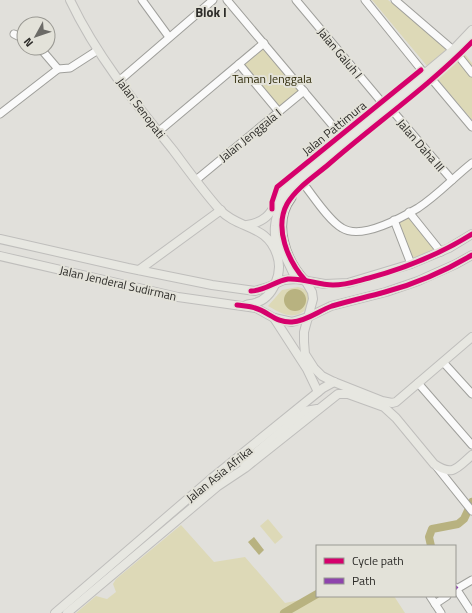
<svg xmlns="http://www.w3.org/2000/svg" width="472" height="613" font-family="'Titillium Web',sans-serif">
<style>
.green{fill:#ddd9b7}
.water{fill:#b8b280}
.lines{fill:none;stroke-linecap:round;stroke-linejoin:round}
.river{stroke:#b8b280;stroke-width:8}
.minor-casing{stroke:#9f9f9b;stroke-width:9}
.major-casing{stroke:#bfbebc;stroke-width:10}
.minor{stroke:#fafafa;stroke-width:7}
.major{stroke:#e7e7e1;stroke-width:8}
.quiet{stroke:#8e44ad;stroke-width:4;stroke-dasharray:8 4;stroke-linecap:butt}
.cycleway-casing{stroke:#e3e2d9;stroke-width:8}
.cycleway{stroke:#d6006c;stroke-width:5}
.labels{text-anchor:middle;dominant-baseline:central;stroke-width:4;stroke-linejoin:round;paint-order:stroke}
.street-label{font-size:12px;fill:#2d2c29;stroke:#e3e2d9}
.park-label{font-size:12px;fill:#2f2b0b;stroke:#e3e2d9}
.neighbourhood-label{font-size:13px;font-weight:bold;fill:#2d2c29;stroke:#e3e2d9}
</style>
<rect width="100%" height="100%" fill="#e1e0db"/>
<g class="green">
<polygon points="372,0 388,0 448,49 427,66"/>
<polygon points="265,47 300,92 279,108 244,64"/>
<polygon points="464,53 472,63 472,120 435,76"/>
<polygon points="409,214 439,252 409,266 392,222"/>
<path d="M 298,287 C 320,291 309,319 288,315 C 281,314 274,309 268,306 L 282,290 Z"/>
<polygon points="268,519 283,537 275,544 260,526"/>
<polygon points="181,525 214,562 245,557 285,603 320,596 394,596 405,613 76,613 96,596 107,599 116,592 113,584 116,579"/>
</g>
<g class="water">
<circle cx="295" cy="300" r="11"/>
<polygon points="254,537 264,550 259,555 248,542"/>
</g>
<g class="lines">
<g class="river">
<polyline points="431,546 429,537 432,529 458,524 464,519 472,502"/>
<polyline points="284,613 317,594"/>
</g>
<defs>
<g id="minor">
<polyline points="142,0 169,37"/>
<polyline points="227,0 344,139"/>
<polyline points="296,0 385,106"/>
<polyline points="365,0 424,73"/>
<polyline points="395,0 453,50"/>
<polyline points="14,34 24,39"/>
<polyline points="40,48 58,69"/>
<polyline points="457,54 472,73"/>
<polyline points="239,64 279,112"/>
<polyline points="430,77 472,127"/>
<polyline points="119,81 213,0"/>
<polyline points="391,109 452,180"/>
<polyline points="0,114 58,69 70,68 98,50"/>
<polyline points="158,132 264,43"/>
<polyline points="196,180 304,91"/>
<path d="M 302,182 C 312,194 328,220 342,228 C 361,240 401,218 418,208 C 438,195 454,177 472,163"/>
<path d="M 292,198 C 273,223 286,259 305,280"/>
<polyline points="409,212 441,252"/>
<polyline points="394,220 411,264"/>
<polyline points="443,362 472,394"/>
<polyline points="418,383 472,445"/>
<polyline points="436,466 472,511"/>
<polyline points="455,587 472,613"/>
<polyline points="455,590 472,580"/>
<polyline points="430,596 441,613"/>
<polyline points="435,604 447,596"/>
</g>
<g id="major">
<path d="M 70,0 C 96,55 135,103 173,150 C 188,170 203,191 220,210 C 239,230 267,224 277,255 C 283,272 274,298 255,303 C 252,304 249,304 246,305"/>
<path d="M 247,225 C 273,221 272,205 287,188 L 453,50 L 472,30"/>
<polyline points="0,239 128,268 212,285 255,291 268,287 284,280 296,279 325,284 348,283 411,264 449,248 472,234"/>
<polyline points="278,241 296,279"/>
<path d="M 277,251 C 276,243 274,234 275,226 C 276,209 290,193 302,182 L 457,54 L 472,39"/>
<polyline points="0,256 178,297 256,308 274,318 292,322 308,317 331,306 386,292 418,281 456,264 472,255"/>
<polyline points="139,270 221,210"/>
<polyline points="305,280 312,292 313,299 304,332 304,342 305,354 314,368 322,376 334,382 382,401 392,403 396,402 472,337"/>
<polyline points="274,318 307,369 318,392"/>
<polyline points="237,459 242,462 245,462 305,411 317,409"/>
<polyline points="55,613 212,478 323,388 334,382"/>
<path d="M 67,613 L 218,486 L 245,468 L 338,394 L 348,394 L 384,407 L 396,418 L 434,464 C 453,477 457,468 472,455"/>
</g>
</defs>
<use href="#minor" class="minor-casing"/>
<use href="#major" class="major-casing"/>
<use href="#minor" class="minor"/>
<use href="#major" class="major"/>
<polyline class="quiet" points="455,587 457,589"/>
<defs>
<g id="cycleway">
<polyline points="272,209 272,202 277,187 421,70"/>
<path d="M 305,280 C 288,261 274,228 287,204 C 296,188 315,176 329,164 C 376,123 428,87 472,42"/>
<path d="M 251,291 C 265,291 275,281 288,279 C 304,278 318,285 333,285 C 346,285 357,281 369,278 C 406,268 440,254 472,234"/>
<path d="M 237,305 C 243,306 250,306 255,308 C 269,312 276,323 292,322 C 307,321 318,311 332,306 C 349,301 367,297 385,292 C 415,284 445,271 472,255"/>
</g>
</defs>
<use href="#cycleway" class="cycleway-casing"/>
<use href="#cycleway" class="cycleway"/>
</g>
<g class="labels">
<g class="street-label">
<text transform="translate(340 53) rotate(50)">Jalan Galuh I</text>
<text transform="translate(141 108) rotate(53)">Jalan Senopati</text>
<text transform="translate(334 128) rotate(-39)">Jalan Pattimura</text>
<text transform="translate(250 135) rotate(-39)">Jalan Jenggala I</text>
<text transform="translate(421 145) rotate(49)">Jalan Daha III</text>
<text transform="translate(118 283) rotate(13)">Jalan Jenderal Sudirman</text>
<text transform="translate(219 474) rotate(-39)">Jalan Asia Afrika</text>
</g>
<g class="park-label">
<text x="272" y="78">Taman Jenggala</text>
</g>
<g class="neighbourhood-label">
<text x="211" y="12">Blok I</text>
</g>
</g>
<rect x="316" y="545" width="140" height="52" fill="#e3e2d9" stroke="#9a9993"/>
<rect x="324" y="558" width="20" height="6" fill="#d6006c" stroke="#9a9993"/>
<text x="352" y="565" font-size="12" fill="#2d2c29">Cycle path</text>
<rect x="324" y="578" width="20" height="6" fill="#8e44ad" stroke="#9a9993"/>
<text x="352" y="585" font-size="12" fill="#2d2c29">Path</text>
<g transform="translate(36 36) rotate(230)"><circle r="19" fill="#e3e2d9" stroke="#9a9993"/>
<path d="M0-3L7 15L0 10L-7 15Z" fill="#6c6b67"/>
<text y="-6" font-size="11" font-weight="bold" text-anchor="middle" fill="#2d2c29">N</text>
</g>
</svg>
